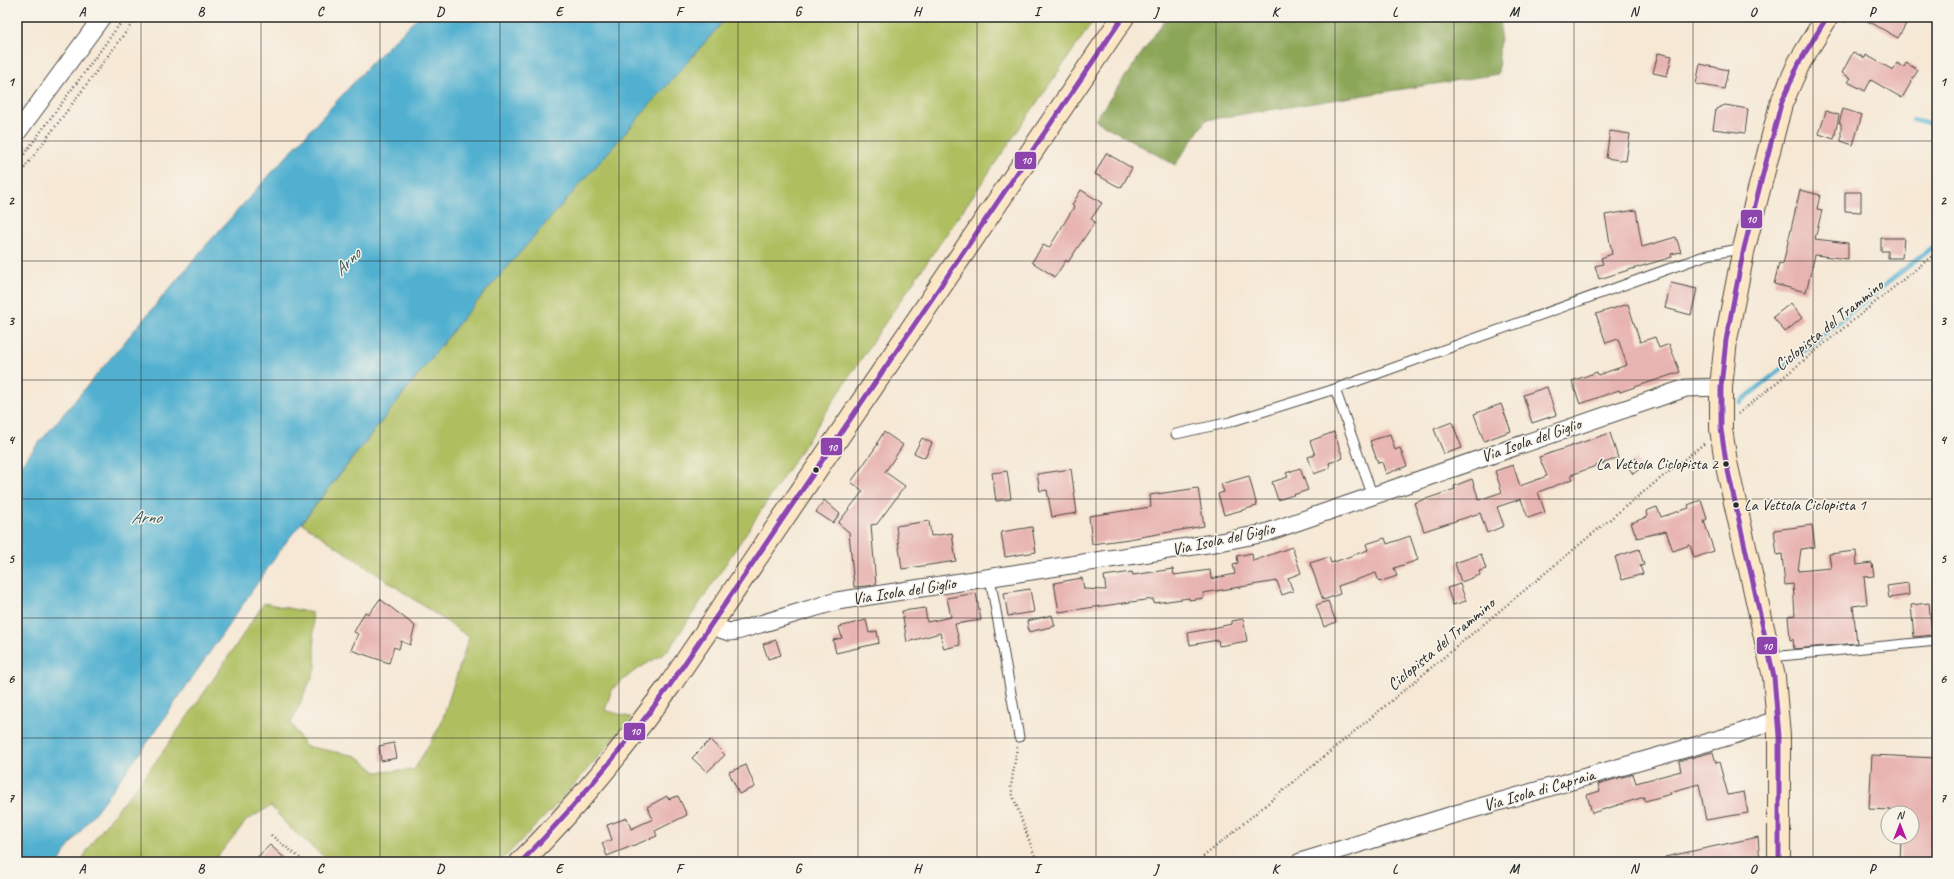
<svg xmlns="http://www.w3.org/2000/svg" width="1954" height="879" font-family="Caveat,sans-serif">
<style>
.green{fill:#afbf61;stroke:#6d7546}
.forest{fill:#8ba657;stroke:#5b6841}
.water{fill:#51b0d0;stroke:#3e6e7e}
.lines{fill:none;stroke-linecap:round;stroke-linejoin:round}
.stream{stroke:#51b0d0;stroke-width:4.5}
.building{fill:#e8b4b1}
.lane-casing{stroke:#494744;stroke-width:11}
.street-casing{stroke:#494744;stroke-width:19}
.secondary-casing{stroke:#494744;stroke-width:24}
.path{stroke:#494744;stroke-width:2.5;stroke-dasharray:1 3;stroke-linecap:butt}
.lane{stroke:#fff;stroke-width:9}
.street{stroke:#fff;stroke-width:17}
.secondary{stroke:#fce6c4;stroke-width:22}
.bus-1-casing{stroke:#f7f3e8;stroke-width:8}
.bus-1{stroke:#8e44ad;stroke-width:5}
.grid{fill:none;stroke:#2b2b2b;stroke-width:1;stroke-opacity:0.55}
.bus-dot{fill:#2b2b2b;stroke:#f7f3e8;stroke-width:1.5}
.labels{text-anchor:middle;dominant-baseline:central;stroke-width:3;stroke-linejoin:round;paint-order:stroke}
.bus-label{font-size:16px;fill:#2b2b2b;stroke:#f7f3e8;text-anchor:end}
.street-label{font-size:17px;fill:#2b2b2b;stroke:#f7f3e8}
.water-label{font-size:18px;font-style:italic;fill:#385a65;stroke:#f7f3e8}
.line-badge{stroke:#f7f3e8;stroke-width:1.5}
.badge-label{font-size:11px;text-anchor:middle;font-weight:bold;fill:#fff}
.neatline{fill:none;stroke:#2b2b2b;stroke-width:1.5}
.grid-label{font-size:13px;text-anchor:middle;font-weight:bold;fill:#2b2b2b}
</style>
<rect width="100%" height="100%" fill="#f7f3e8"/>
<filter id="ink" filterUnits="userSpaceOnUse"><feTurbulence type="fractalNoise" baseFrequency=".025" numOctaves="2"/><feDisplacementMap in="SourceGraphic" scale="8" xChannelSelector="R" yChannelSelector="G"/><feConvolveMatrix kernelMatrix="1 2 1 2 8 2 1 2 1" color-interpolation-filters="sRGB"/></filter>
<filter id="wash" filterUnits="userSpaceOnUse"><feTurbulence type="fractalNoise" baseFrequency=".012" numOctaves="4" result="noise"/><feDisplacementMap in="SourceGraphic" scale="16" xChannelSelector="R" yChannelSelector="G"/><feGaussianBlur stdDeviation="0.9" result="paint"/><feColorMatrix in="noise" values="0 0 0 0 0 0 0 0 0 0 0 0 0 0 0 0 0 1.4 0 .05"/><feComposite in="paint" operator="in"/></filter>
<g filter="url(#wash)">
<rect width="100%" height="100%" fill="#f6e8d5"/>
<path class="green" d="M 727,17 L 1096,17 L 883,326 L 668,651 L 633,672 L 612,689 L 605,710 L 632,718 L 557,804 L 500,862 L 330,862 L 289,827 L 271,806 L 247,820 L 213,862 L 81,862 C 98,828 127,800 150,769 C 190,715 227,659 264,603 L 312,613 L 316,668 L 291,723 L 305,746 L 357,756 L 376,772 L 414,770 L 441,724 L 469,637 L 302,523 L 466,314 Z"/>
<polygon class="forest" points="1167,17 1501,17 1498,74 1206,120 1175,165 1095,120"/>
<polygon class="water" points="418,17 727,17 466,314 283,546 143,749 64,853 60,862 17,862 17,469 208,243 374,60"/>
<g class="lines">
<g class="stream">
<polyline points="1913,120 1937,126"/>
<polyline points="1740,402 1937,243"/>
</g>
</g>
<g id="blocks">
<g class="building">
<polygon points="1861,17 1910,17 1898,38"/>
<polygon points="1853,52 1865,58 1866,55 1893,70 1897,63 1904,67 1906,63 1918,70 1902,98 1871,80 1865,91 1848,82 1851,78 1842,73"/>
<polygon points="1658,53 1672,56 1667,76 1653,73"/>
<polygon points="1700,64 1728,70 1724,89 1696,84"/>
<polygon points="1725,105 1748,109 1745,133 1713,129 1716,109"/>
<polygon points="1843,109 1862,115 1853,145 1841,141 1841,123 1839,123"/>
<polygon points="1826,111 1839,115 1834,139 1819,134"/>
<polygon points="1610,131 1630,134 1626,161 1606,158"/>
<polygon points="1106,153 1132,168 1121,188 1095,174"/>
<polygon points="1081,190 1102,203 1091,219 1095,222 1068,262 1066,260 1055,277 1032,262 1043,245 1049,248 1074,207 1072,205"/>
<polygon points="1800,190 1820,195 1817,209 1822,210 1815,239 1848,243 1848,259 1815,255 1806,292 1774,284 1779,263 1783,264"/>
<polygon points="1845,192 1861,192 1861,212 1845,211"/>
<polygon points="1636,210 1642,247 1676,237 1681,252 1671,254 1672,257 1599,279 1595,266 1603,264 1601,258 1612,254 1605,215"/>
<polygon points="1881,238 1904,238 1902,258 1888,258 1888,251 1881,251"/>
<polygon points="1671,283 1697,289 1691,315 1665,308"/>
<polygon points="1791,303 1802,318 1785,332 1773,317"/>
<polygon points="1628,304 1640,342 1655,337 1659,348 1669,344 1680,372 1620,392 1619,390 1580,404 1572,381 1597,372 1598,375 1627,365 1618,339 1606,343 1596,314"/>
<polygon points="1547,387 1556,415 1532,423 1523,395"/>
<polygon points="1501,404 1511,431 1484,441 1474,414"/>
<polygon points="1452,422 1462,448 1444,454 1434,429"/>
<polygon points="884,432 903,445 885,472 905,486 877,524 871,525 876,585 854,587 849,532 838,523 863,491 851,482 878,444 877,443"/>
<polygon points="1334,432 1343,458 1329,463 1330,468 1314,474 1308,457 1315,455 1310,441"/>
<polygon points="1610,433 1618,458 1571,475 1573,479 1538,492 1545,512 1528,518 1521,499 1497,507 1504,526 1487,533 1480,513 1424,531 1414,503 1455,489 1454,486 1472,479 1479,500 1502,492 1495,471 1513,465 1520,486 1547,476 1539,457"/>
<polygon points="1390,434 1395,450 1400,448 1407,466 1386,474 1382,462 1378,463 1370,441"/>
<polygon points="922,438 932,443 925,458 914,453"/>
<polygon points="1636,458 1642,467 1633,474 1627,465"/>
<polygon points="1300,468 1308,490 1278,500 1272,482 1288,477 1286,473"/>
<polygon points="1071,469 1077,513 1052,517 1047,490 1040,491 1037,474"/>
<polygon points="1007,471 1011,499 996,501 992,473"/>
<polygon points="1249,476 1257,506 1224,515 1218,494 1224,492 1221,484"/>
<polygon points="1198,488 1204,526 1129,539 1092,544 1089,516 1151,507 1150,495"/>
<polygon points="824,500 840,514 833,523 816,512"/>
<polygon points="1701,500 1707,519 1704,521 1714,551 1694,558 1690,545 1673,551 1666,531 1637,538 1631,523 1647,517 1646,511 1657,507 1661,517 1689,508 1688,505"/>
<polygon points="929,521 931,536 952,533 956,561 902,569 896,526"/>
<polygon points="1812,525 1815,547 1801,549 1798,571 1831,568 1829,554 1856,551 1857,565 1872,563 1874,576 1864,577 1867,604 1853,606 1857,643 1794,649 1793,639 1790,640 1788,616 1795,615 1793,584 1785,585 1782,554 1777,555 1774,530"/>
<polygon points="1032,527 1036,552 1005,557 1001,532"/>
<polygon points="1410,536 1418,560 1394,568 1397,576 1379,582 1376,573 1338,586 1340,594 1323,600 1310,563 1329,557 1331,563 1368,550 1366,544 1385,538 1387,544"/>
<polygon points="1292,547 1301,573 1288,578 1293,591 1282,595 1277,581 1203,593 1204,598 1189,600 1189,598 1154,603 1153,599 1059,612 1054,583 1082,578 1084,589 1106,590 1104,576 1132,572 1133,575 1173,569 1174,575 1210,570 1211,579 1235,574 1233,564 1238,563 1237,556 1252,553 1253,561"/>
<polygon points="1639,549 1644,565 1640,566 1643,574 1622,580 1615,557"/>
<polygon points="1481,554 1486,569 1479,571 1480,575 1461,582 1455,563"/>
<polygon points="1908,583 1909,595 1889,598 1887,586"/>
<polygon points="1460,584 1466,601 1453,605 1447,588"/>
<polygon points="1030,589 1034,612 1008,616 1004,593"/>
<polygon points="976,593 981,620 955,624 960,645 944,649 940,633 907,642 902,611 925,608 927,622 951,617 947,598"/>
<polygon points="380,599 415,626 410,645 401,641 399,649 394,647 389,663 351,650 358,634 354,632 365,612 369,614"/>
<polygon points="1328,601 1336,622 1324,627 1316,605"/>
<polygon points="1929,603 1932,635 1914,637 1911,605"/>
<polygon points="1052,615 1055,626 1029,632 1027,621"/>
<polygon points="1243,619 1247,641 1219,646 1218,640 1190,645 1188,633 1232,624 1232,621"/>
<polygon points="866,620 869,633 877,631 879,643 836,653 833,640 842,638 839,627"/>
<polygon points="776,640 781,655 768,659 763,644"/>
<polygon points="710,740 725,755 707,772 692,758"/>
<polygon points="394,743 397,758 381,761 379,746"/>
<polygon points="1713,752 1716,763 1719,762 1728,795 1744,792 1748,813 1706,820 1699,784 1670,792 1671,794 1645,801 1644,797 1592,813 1587,795 1600,791 1598,784 1633,774 1636,783 1681,771 1679,761"/>
<polygon points="1872,755 1937,758 1937,862 1900,862 1901,837 1912,837 1912,813 1890,813 1891,810 1869,809"/>
<polygon points="746,765 755,787 739,794 729,772"/>
<polygon points="667,796 668,799 678,796 687,815 655,831 657,836 607,856 602,843 612,840 607,825 627,818 631,829 653,819 647,807"/>
<polygon points="1758,837 1760,862 1666,862 1665,857"/>
<polygon points="270,845 289,862 252,862"/>
</g>
</g>
</g>
<g filter="url(#ink)">
<use href="#blocks" fill-opacity="0" stroke="#494744" stroke-width="1"/>
<g class="lines">
<defs>
<g id="lane">
<polyline points="1335,389 1372,494"/>
<polyline points="1176,434 1230,422 1335,389 1707,255 1744,248"/>
<polyline points="990,578 1019,737"/>
<polyline points="1770,657 1937,641"/>
</g>
<g id="street">
<polyline points="17,133 102,17"/>
<polyline points="711,626 729,632 737,631 837,601 1220,542 1265,533 1686,388 1721,387"/>
<polyline points="1300,862 1452,815 1737,734 1778,719"/>
</g>
<g id="secondary">
<path d="M 521,862 C 576,808 624,747 670,685 L 1123,17"/>
<polyline points="1779,862 1779,736 1774,677 1726,462 1721,429 1721,387 1726,340 1744,248 1781,104 1799,63 1827,17"/>
</g>
</defs>
<use href="#lane" class="lane-casing"/>
<use href="#street" class="street-casing"/>
<use href="#secondary" class="secondary-casing"/>
<g class="path">
<polyline points="1845,22 1849,17"/>
<polyline points="17,164 125,17"/>
<polyline points="17,178 137,17"/>
<polyline points="1738,414 1937,252"/>
<polyline points="1017,747 1011,787 1013,796 1037,862"/>
<polyline points="271,835 305,862"/>
<polyline points="1197,862 1626,506 1706,442"/>
</g>
<use href="#lane" class="lane"/>
<use href="#street" class="street"/>
<use href="#secondary" class="secondary"/>
<defs>
<g id="bus-1">
<path d="M 521,862 C 575,807 624,747 670,685 L 1123,17"/>
<polyline points="1779,862 1779,736 1774,677 1726,462 1721,429 1721,387 1726,340 1744,248 1781,104 1799,63 1827,17"/>
</g>
</defs>
<use href="#bus-1" class="bus-1-casing"/>
<use href="#bus-1" class="bus-1"/>
</g>
</g>
<path class="grid" d="M 141,17 L 141,862M 261,17 L 261,862M 380,17 L 380,862M 500,17 L 500,862M 619,17 L 619,862M 738,17 L 738,862M 858,17 L 858,862M 977,17 L 977,862M 1096,17 L 1096,862M 1216,17 L 1216,862M 1335,17 L 1335,862M 1454,17 L 1454,862M 1574,17 L 1574,862M 1693,17 L 1693,862M 1813,17 L 1813,862M 17,141 L 1937,141M 17,261 L 1937,261M 17,380 L 1937,380M 17,499 L 1937,499M 17,618 L 1937,618M 17,738 L 1937,738"/>
<g class="bus-dot">
<circle cx="1726" cy="464" r="3.5"/>
<circle cx="816" cy="470" r="3.5"/>
<circle cx="1736" cy="505" r="3.5"/>
</g>
<g class="labels">
<g class="bus-label">
<text x="1718" y="464">La Vettola Ciclopista 2</text>
<text x="1744" y="505" text-anchor="start">La Vettola Ciclopista 1</text>
</g>
<g class="street-label">
<text transform="translate(1829 325) rotate(-39)">Ciclopista del Trammino</text>
<text transform="translate(1531 440) rotate(-19)">Via Isola del Giglio</text>
<text transform="translate(1223 539) rotate(-12)">Via Isola del Giglio</text>
<text transform="translate(904 591) rotate(-9)">Via Isola del Giglio</text>
<text transform="translate(1441 644) rotate(-40)">Ciclopista del Trammino</text>
<text transform="translate(1539 790) rotate(-16)">Via Isola di Capraia</text>
</g>
<g class="water-label">
<text transform="translate(347 262) rotate(-46)">Arno</text>
<text x="146" y="517">Arno</text>
</g>
</g>
<g class="line-badge">
<rect x="1014" y="151" width="23" height="19" rx="4" fill="#8e44ad"/>
<rect x="1740" y="209" width="23" height="20" rx="4" fill="#8e44ad"/>
<rect x="820" y="437" width="23" height="19" rx="4" fill="#8e44ad"/>
<rect x="1756" y="636" width="22" height="19" rx="4" fill="#8e44ad"/>
<rect x="623" y="722" width="23" height="19" rx="4" fill="#8e44ad"/>
</g>
<g class="badge-label">
<text x="1026" y="164">10</text>
<text x="1751" y="223">10</text>
<text x="832" y="451">10</text>
<text x="1767" y="650">10</text>
<text x="635" y="735">10</text>
</g>
<rect width="1954" height="879" fill="none" stroke="#f7f3e8" stroke-width="44"/>
<g transform="translate(1900 825)"><circle r="19" fill="#f7f3e8" stroke="#a5a39c"/>
<path d="M0-3L7 15L0 10L-7 15Z" fill="#b5179e"/>
<text y="-6" font-size="11" font-weight="bold" text-anchor="middle" fill="#2b2b2b">N</text>
</g>
<rect x="22" y="22" width="1910" height="835" class="neatline"/>
<g class="grid-label">
<text x="82" y="16">A</text>
<text x="201" y="16">B</text>
<text x="320" y="16">C</text>
<text x="440" y="16">D</text>
<text x="559" y="16">E</text>
<text x="679" y="16">F</text>
<text x="798" y="16">G</text>
<text x="917" y="16">H</text>
<text x="1037" y="16">I</text>
<text x="1156" y="16">J</text>
<text x="1275" y="16">K</text>
<text x="1395" y="16">L</text>
<text x="1514" y="16">M</text>
<text x="1634" y="16">N</text>
<text x="1753" y="16">O</text>
<text x="1872" y="16">P</text>
<text x="11" y="86">1</text>
<text x="1943" y="86">1</text>
<text x="11" y="205">2</text>
<text x="1943" y="205">2</text>
<text x="11" y="325">3</text>
<text x="1943" y="325">3</text>
<text x="11" y="444">4</text>
<text x="1943" y="444">4</text>
<text x="11" y="563">5</text>
<text x="1943" y="563">5</text>
<text x="11" y="683">6</text>
<text x="1943" y="683">6</text>
<text x="11" y="802">7</text>
<text x="1943" y="802">7</text>
<text x="82" y="873">A</text>
<text x="201" y="873">B</text>
<text x="320" y="873">C</text>
<text x="440" y="873">D</text>
<text x="559" y="873">E</text>
<text x="679" y="873">F</text>
<text x="798" y="873">G</text>
<text x="917" y="873">H</text>
<text x="1037" y="873">I</text>
<text x="1156" y="873">J</text>
<text x="1275" y="873">K</text>
<text x="1395" y="873">L</text>
<text x="1514" y="873">M</text>
<text x="1634" y="873">N</text>
<text x="1753" y="873">O</text>
<text x="1872" y="873">P</text>
</g>
</svg>
